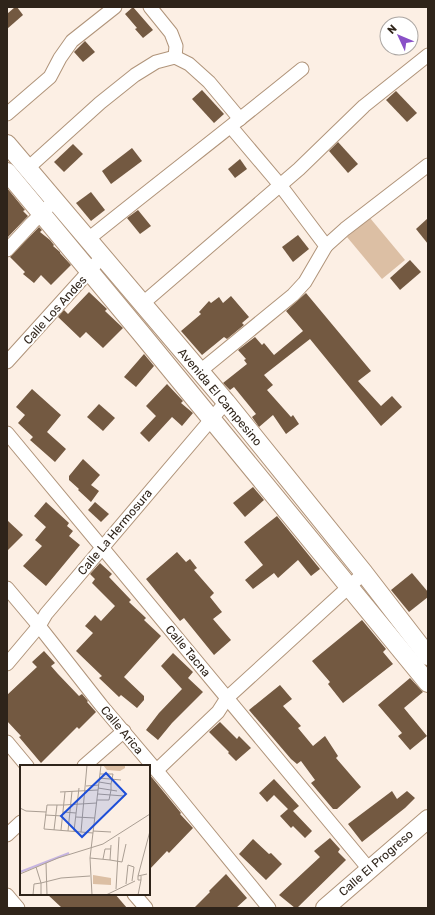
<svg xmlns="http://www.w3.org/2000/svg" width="435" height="915" font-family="Rubik,sans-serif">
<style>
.green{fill:#dcbfa4}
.building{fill:#735941}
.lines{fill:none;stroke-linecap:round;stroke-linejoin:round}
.street-casing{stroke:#b0947a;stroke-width:15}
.secondary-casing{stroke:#b0947a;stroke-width:20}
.street{stroke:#fff;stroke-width:13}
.secondary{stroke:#fff;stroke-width:18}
.labels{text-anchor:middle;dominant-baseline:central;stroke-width:4;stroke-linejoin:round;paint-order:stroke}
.street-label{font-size:12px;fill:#2f241a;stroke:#fff}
.inset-river{fill:none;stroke:#c6b4e1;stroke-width:2}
.inset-road{fill:none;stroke:#aa9e93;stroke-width:1}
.view{fill:#1d4ed8;fill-opacity:0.15;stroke:#1d4ed8;stroke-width:2}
.inset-edge{fill:none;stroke:#2f241a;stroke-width:2}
</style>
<rect width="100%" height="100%" fill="#fcefe4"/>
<polygon class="green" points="370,218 405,260 382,279 347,237"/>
<g class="building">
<polygon points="15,7 17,7 23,15 7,29 7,14"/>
<polygon points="133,7 153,30 143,38 135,29 137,28 125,14"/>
<polygon points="85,41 95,52 83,62 74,52"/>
<polygon points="202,90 224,114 214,123 192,99"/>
<polygon points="396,91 417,113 407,122 386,100"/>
<polygon points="338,142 358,164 348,173 329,151"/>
<polygon points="73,144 83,154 64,172 54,162"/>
<polygon points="132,148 142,161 111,184 102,171"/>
<polygon points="240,159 247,169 235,178 228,169"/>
<polygon points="7,188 25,210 23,211 28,216 7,238"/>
<polygon points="91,192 105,210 91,221 76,203"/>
<polygon points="138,210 151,226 140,234 127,218"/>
<polygon points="428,218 428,244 416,229"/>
<polygon points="39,227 42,230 40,232 50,240 54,245 53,246 60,252 60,253 71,265 51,285 41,275 34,283 23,274 25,272 10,257"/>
<polygon points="298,235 309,249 293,262 282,247"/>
<polygon points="410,260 421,272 400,290 390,278"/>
<polygon points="89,292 107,309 105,311 123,328 103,348 86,332 80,338 58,317 64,310 68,314"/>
<polygon points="306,293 371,371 358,381 381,406 392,396 402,407 381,426 310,339 264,375 273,385 267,390 291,417 293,415 299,424 286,434 273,415 259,427 252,417 256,414 234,387 230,390 223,383 247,364 244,360 246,359 238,350 255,337 262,345 264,343 274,355 303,331 286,311"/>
<polygon points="231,296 249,317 242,323 244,325 227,339 224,337 202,355 181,331 201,314 199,312 209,301 211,303 219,297 223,303"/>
<polygon points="144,354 154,366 136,387 124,377"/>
<polygon points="167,384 183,401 181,403 193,413 182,426 172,417 149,442 140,433 156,416 146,406"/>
<polygon points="32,389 61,415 47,432 66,449 55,462 30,440 33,437 18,423 25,415 16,407"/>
<polygon points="99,404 115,418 103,431 87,417"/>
<polygon points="83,459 100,475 91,485 99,491 91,502 78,490 79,489 69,480 69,476"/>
<polygon points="253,487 264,500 245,517 233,503"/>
<polygon points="46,502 69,523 67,526 73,531 69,536 80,545 46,586 23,566 42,546 35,540 46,527 34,516"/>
<polygon points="95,502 109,514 101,522 88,510"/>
<polygon points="277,516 320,569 311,576 298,560 278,578 274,573 253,589 245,580 263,565 244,542"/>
<polygon points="7,520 23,535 7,551"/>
<polygon points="177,552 186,562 190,559 197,568 194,570 214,593 210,597 222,612 213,619 231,640 214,655 184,618 180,621 146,579"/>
<polygon points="100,563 112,574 109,577 131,600 129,602 146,618 144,620 161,636 124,677 144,696 144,700 137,708 121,695 119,697 99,678 102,676 76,651 93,633 85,626 95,615 101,621 115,606 92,583 95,579 90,574"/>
<polygon points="412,573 428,592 428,597 409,612 391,590"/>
<polygon points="362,620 386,649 383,652 393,664 343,703 328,684 330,682 312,661"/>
<polygon points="44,651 55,663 51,666 58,674 79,696 82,694 88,701 87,702 96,712 79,729 77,727 41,763 19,737 21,736 7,721 7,695 37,667 32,662"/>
<polygon points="173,653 193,672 188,678 203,692 172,723 158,740 146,730 159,713 182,689 161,666"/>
<polygon points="410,678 423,692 404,708 427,736 410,750 398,736 402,733 378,705"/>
<polygon points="280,685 292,699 283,706 301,726 298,728 313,746 325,736 338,756 336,758 361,787 337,809 333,809 311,783 315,780 301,761 297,764 291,759 249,710"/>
<polygon points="220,722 237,739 239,736 251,748 236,761 228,753 229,752 209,732"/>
<polygon points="149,774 181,813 180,814 193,828 169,853 167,851 149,870"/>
<polygon points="274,779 299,806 293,811 312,831 305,838 293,826 291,828 280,816 288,809 274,795 267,802 259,793"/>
<polygon points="392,791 397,799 407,791 415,798 405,808 362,842 348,824"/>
<polygon points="330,838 340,849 338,852 346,860 297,908 295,908 279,895 320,857 314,851"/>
<polygon points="253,839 269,854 271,853 282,864 266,880 239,854"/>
<polygon points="226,874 247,898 236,908 194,908 210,892 209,891"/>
<polygon points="47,894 115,894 127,908 62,908"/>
</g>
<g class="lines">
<defs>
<g id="street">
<polyline points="150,7 171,33 176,46 175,57"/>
<polyline points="7,114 50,77 60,58 72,41 115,7"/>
<polyline points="28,168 100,103 135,75 156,62 175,57 189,64 209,82 240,119"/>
<path d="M 87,240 C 159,182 231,127 302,69"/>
<polyline points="326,246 345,229 428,165"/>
<polyline points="7,250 32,223 54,201"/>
<polyline points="142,304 299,169 364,106 428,55"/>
<polyline points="7,362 102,257"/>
<polyline points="199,372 293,295 305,282 326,246 280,185 231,127"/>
<polyline points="7,433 369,869"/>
<polyline points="7,588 39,626 101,705 167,783 269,908"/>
<polyline points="7,664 39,626 46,614 226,402"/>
<polyline points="7,742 27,766"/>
<polyline points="84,766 124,731"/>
<polyline points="157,770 218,712 227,698 364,573"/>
<polyline points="7,835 21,822"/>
<polyline points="134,894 146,908"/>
<polyline points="7,895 18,908"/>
</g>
<g id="secondary">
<polyline points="7,144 226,402 364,573 428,656"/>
<polyline points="7,172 140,332 428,683"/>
<polyline points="325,908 428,819"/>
</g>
</defs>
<use href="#street" class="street-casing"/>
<use href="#secondary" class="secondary-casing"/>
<use href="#street" class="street"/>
<use href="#secondary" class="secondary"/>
</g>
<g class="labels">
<g class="street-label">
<text transform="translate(55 310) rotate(-48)">Calle Los Andes</text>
<text transform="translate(220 397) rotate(50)">Avenida El Campesino</text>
<text transform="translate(115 532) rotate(-50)">Calle La Hermosura</text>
<text transform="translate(188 651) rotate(50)">Calle Tacna</text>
<text transform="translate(122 730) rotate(50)">Calle Arica</text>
<text transform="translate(376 863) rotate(-41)">Calle El Progreso</text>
</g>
</g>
<g transform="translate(20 765)">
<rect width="130" height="130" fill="#fcefe4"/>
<path d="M 83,0 L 105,0 L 105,3 L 100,6 L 87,5 ZM 73,110 L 91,113 L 91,120 L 73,119 Z" fill="#dcbfa4"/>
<path class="inset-river" d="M 0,107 L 49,88"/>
<path class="inset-road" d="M 80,9 L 93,9 L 91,19M 79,13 L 101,15M 79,17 L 91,19 L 91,25M 66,21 L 79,20M 78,23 L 97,26M 40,27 L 78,25M 78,29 L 104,31M 77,35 L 89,35 L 91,25M 44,40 L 27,40 L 24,64 L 73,68M 44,40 L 77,38M 0,43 L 6,46 L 26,47M 43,47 L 56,48M 25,50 L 43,51M 56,52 L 75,53M 34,65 L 37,40M 41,65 L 45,27M 48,66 L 52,26M 54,66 L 59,23M 73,66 L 91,67M 61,67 L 67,0M 70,93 L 90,95 L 91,80M 83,94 L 85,84 L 91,84M 90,95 L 102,97 L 106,79M 26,98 L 27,130M 16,102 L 21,118 L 41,113 L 70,111M 0,109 L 38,93 L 83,79 L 130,49M 118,111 L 130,66M 121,111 L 121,115 L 118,115 L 118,111 L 127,109M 106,119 L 108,100 L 114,102 L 112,116M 96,124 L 99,72M 13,130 L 14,119 L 21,118 L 21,130M 72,130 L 70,93 L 81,0M 86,130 L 115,116M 118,130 L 121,115"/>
<path class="view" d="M 86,8 L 106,29 L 62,72 L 41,51 Z"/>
<rect width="130" height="130" class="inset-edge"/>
</g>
<rect width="435" height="915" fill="none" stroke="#2f241a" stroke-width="16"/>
<g transform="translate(399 36) rotate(314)"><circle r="19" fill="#ffffff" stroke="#aca7a3"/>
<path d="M0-3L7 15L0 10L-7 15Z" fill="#8950c7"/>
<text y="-6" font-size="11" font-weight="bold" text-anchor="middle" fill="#2f241a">N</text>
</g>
</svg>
